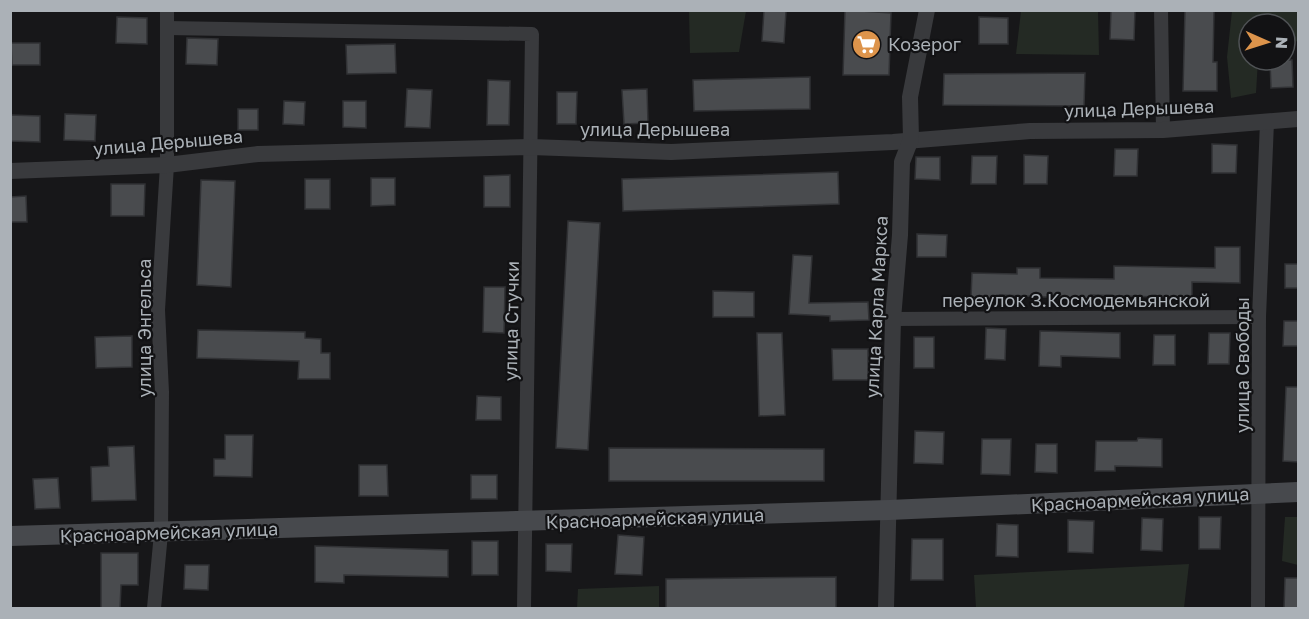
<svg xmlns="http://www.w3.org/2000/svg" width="1309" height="619" font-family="'Golos Text',sans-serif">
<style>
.green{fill:#242a24}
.building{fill:#494b4e;stroke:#313235;stroke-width:1.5}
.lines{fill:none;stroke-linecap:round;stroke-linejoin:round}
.minor{stroke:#393a3d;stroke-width:14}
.tertiary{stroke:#393a3d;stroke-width:16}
.secondary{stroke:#47494d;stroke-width:20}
.labels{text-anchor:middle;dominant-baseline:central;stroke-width:4.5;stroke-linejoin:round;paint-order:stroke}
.poi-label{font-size:18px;fill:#abb1b7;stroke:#121214;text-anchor:start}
.street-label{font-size:18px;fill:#abb1b7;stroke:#121214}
</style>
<rect width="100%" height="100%" fill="#171719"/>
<g class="green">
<polygon points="689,11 746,11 739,52 690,53"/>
<polygon points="1021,11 1098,11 1099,55 1016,54"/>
<polygon points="1232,11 1298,11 1298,41 1285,44 1285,24 1249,24 1249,60 1258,60 1256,93 1231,98 1227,57"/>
<polygon points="1285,517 1298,517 1298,565 1282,561"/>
<polygon points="1189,564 1184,608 976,608 974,575"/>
<polygon points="659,586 659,608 577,608 578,589"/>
</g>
<g class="building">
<polygon points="764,10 786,11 784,43 762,41"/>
<polygon points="845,10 891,13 889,75 843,75"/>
<polygon points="1111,10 1135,10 1134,40 1110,39"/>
<polygon points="1185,10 1214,10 1213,62 1217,62 1217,91 1183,91"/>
<polygon points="117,17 147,18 147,44 116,43"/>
<polygon points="979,17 1008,18 1008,44 979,44"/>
<polygon points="187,38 218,39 217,65 186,64"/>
<polygon points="11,43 40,43 40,65 12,65"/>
<polygon points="395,44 396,73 347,74 346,45"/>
<polygon points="1270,60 1292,60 1293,87 1271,88"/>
<polygon points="1085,73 1084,106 943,105 944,74"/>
<polygon points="810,77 810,109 694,111 693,80"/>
<polygon points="488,80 510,81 509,125 487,125"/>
<polygon points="407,89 432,90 430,128 405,127"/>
<polygon points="647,89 648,123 624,124 622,90"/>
<polygon points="557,92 577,92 576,124 557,124"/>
<polygon points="284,101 305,102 304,125 283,124"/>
<polygon points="343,101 366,101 366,128 343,127"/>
<rect x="238" y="109" width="20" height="21"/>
<polygon points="65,114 96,115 95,141 64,140"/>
<polygon points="10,115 40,116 40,142 10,141"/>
<polygon points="1212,144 1237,145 1236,173 1212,173"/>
<polygon points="1115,149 1138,149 1137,176 1114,176"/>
<polygon points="1024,155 1048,156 1047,184 1024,184"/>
<polygon points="972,156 997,156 996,184 971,184"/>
<polygon points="916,157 940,157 940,180 915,179"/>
<polygon points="838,172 839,204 623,211 622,179"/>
<polygon points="510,175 510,207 484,207 484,176"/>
<polygon points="371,178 395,178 395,205 371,206"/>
<rect x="305" y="179" width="25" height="30"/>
<polygon points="201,180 235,181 231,287 197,285"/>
<polygon points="111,184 145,184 144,216 111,216"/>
<polygon points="26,196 27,222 10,222 10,197"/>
<polygon points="568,221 600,223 588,450 556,448"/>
<polygon points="917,234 947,235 946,257 917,257"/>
<polygon points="1215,247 1240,247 1240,283 1192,282 1192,298 1091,295 1091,299 1000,295 1000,298 971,298 972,273 1017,274 1017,268 1040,268 1040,278 1114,279 1114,266 1215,268"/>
<polygon points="793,255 812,256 809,303 868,302 869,320 830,321 830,316 789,314"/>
<rect x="1285" y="264" width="14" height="24"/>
<polygon points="484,287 505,287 504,333 483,332"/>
<polygon points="713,291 754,292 754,317 713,317"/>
<polygon points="1284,321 1299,321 1299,346 1283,346"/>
<polygon points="986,328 1006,329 1005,360 985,359"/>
<polygon points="198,330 305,332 305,338 321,339 321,353 330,353 330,379 298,379 299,361 197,358"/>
<polygon points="1040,331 1120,333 1120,358 1061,356 1061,367 1039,366"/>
<polygon points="757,333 782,333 785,415 759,416"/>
<polygon points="1209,333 1230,333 1229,364 1208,364"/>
<polygon points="1154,335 1175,335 1175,365 1153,365"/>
<polygon points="132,336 132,367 96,368 95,337"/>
<rect x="914" y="337" width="20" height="31"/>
<polygon points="832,349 868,349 868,380 833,380"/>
<polygon points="1286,387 1299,387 1299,462 1283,461"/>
<polygon points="477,396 501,397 501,420 476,420"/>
<polygon points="915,431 944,432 943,464 914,463"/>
<polygon points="225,435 253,435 252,477 214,476 214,459 225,459"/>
<polygon points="1138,438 1162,439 1162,467 1115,466 1115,471 1095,471 1096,441 1137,441"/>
<polygon points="982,439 1011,439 1010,475 981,474"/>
<polygon points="1036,444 1057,444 1057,473 1035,472"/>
<polygon points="134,446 136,500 92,501 91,467 109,466 108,447"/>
<polygon points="609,448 824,449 824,481 609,481"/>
<polygon points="359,465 387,465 388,496 359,496"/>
<rect x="471" y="475" width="26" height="24"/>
<polygon points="58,478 60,508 35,509 33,479"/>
<polygon points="1199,517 1221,517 1220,549 1199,549"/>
<polygon points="1142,518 1163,519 1162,551 1141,550"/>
<polygon points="1068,520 1094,521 1093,553 1068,552"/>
<polygon points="997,524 1018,525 1018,557 996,556"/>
<polygon points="618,535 644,537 642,575 615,574"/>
<polygon points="912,539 943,539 943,580 911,580"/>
<rect x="472" y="541" width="26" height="34"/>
<polygon points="546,544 572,544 571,572 546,571"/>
<polygon points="315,546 448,550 448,577 344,575 344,583 315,582"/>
<polygon points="101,553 138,553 138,585 121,585 120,609 101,609"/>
<polygon points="185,565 209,565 208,590 184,589"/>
<polygon points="836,577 836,609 666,609 666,579"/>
<polygon points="1285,578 1299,578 1299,609 1284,609"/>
</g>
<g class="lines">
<g class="minor">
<polyline points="1161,10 1163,130"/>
<polyline points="167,28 532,34 524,608"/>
<polyline points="893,319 1259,317"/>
<polyline points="154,608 161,533 162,392 158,310 167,165 167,10"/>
<polyline points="1258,608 1259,317 1267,122"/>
</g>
<g class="tertiary">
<polyline points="10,171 167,165 258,154 531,147 671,152 893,142 1030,131 1163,130 1298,119"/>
<polyline points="886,608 893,319 900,235 902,162 911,139 910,97 927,10"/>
</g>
<polyline class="secondary" points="10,536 889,510 1298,492"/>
</g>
<defs>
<symbol id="supermarket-disc" viewBox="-11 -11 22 22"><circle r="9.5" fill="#dd944b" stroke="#121214"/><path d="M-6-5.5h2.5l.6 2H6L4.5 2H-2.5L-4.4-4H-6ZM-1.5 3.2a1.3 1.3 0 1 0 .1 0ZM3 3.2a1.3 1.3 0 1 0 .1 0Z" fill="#fff"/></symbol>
</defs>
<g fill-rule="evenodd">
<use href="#supermarket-disc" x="850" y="28" width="33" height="33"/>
</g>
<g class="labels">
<g class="poi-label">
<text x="888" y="44">Козерог</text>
</g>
<g class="street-label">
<text transform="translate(1139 108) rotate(-2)">улица Дерышева</text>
<text x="655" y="129">улица Дерышева</text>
<text transform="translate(168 142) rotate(-5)">улица Дерышева</text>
<text x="1076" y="300">переулок З.Космодемьянской</text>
<text transform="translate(876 307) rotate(-87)">улица Карла Маркса</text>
<text transform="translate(511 321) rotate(-89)">улица Стучки</text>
<text transform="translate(144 328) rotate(-90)">улица Энгельса</text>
<text transform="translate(1242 365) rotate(-90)">улица Свободы</text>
<text transform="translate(1140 499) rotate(-3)">Красноармейская улица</text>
<text transform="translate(655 518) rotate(-2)">Красноармейская улица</text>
<text transform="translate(169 532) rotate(-2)">Красноармейская улица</text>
</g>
</g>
<rect width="1309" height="619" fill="none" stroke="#abb1b7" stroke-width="24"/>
<g transform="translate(1267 42) rotate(93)"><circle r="28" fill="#121214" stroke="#4f5255" stroke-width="1.5"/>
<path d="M0-4.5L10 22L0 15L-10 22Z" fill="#dd944b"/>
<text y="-9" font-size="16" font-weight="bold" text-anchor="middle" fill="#abb1b7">N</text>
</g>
</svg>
